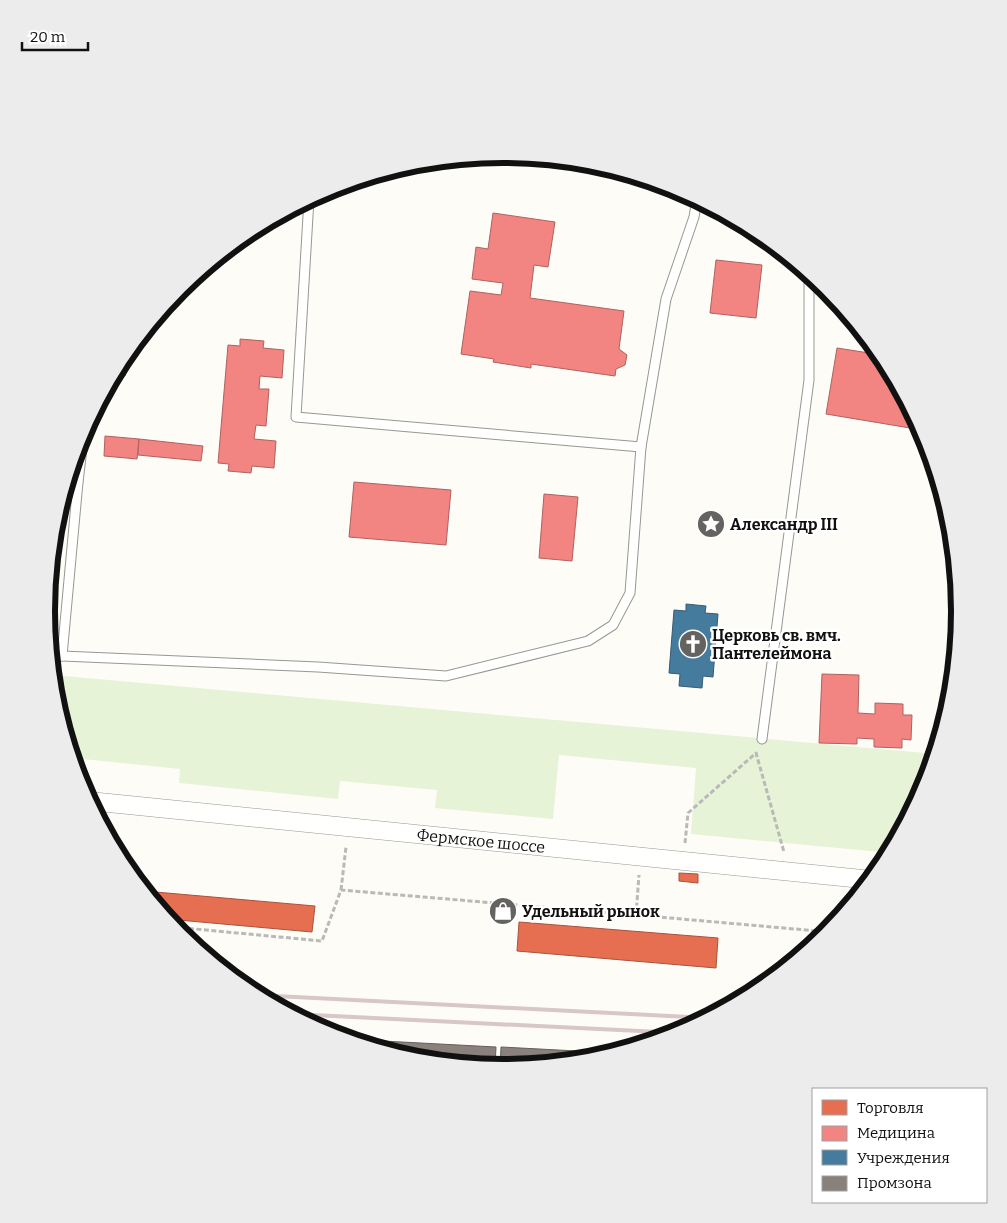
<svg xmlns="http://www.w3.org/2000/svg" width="1007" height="1223" font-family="Bitter,serif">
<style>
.green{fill:#e7f3d7}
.shops{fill:#e76f51;stroke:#a7533e}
.health{fill:#f28482;stroke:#ae6260}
.public{fill:#457b9d;stroke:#355b73}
.industry{fill:#8a817c;stroke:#665f5c}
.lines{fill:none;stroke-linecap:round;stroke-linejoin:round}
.lane-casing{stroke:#979795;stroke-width:11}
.street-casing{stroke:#979795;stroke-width:19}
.path{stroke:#b9b9b8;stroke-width:3;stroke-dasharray:5 2.5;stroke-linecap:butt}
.lane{stroke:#fffffe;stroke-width:9}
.street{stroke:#fffffe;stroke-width:18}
.rail{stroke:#d9c6c7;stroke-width:4}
.labels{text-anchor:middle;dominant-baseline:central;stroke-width:5;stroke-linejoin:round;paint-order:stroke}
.poi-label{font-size:16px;font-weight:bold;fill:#111;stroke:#fff;text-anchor:start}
.street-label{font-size:16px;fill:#111;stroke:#fff}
.rim{fill:none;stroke:#111;stroke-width:6}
</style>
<rect width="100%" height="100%" fill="#fdfcf7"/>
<polygon class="green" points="53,675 936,754 926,787 891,853 691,834 696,768 559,755 553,819 435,808 437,790 340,781 338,799 179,783 180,769 73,758 55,700"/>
<g class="shops">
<polygon points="679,873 698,874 698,883 679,881"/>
<polygon points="144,891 315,906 312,932 167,919"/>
<polygon points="519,922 718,938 716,968 517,951"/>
</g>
<g class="health">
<polygon points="493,213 555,222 548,267 534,265 530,298 624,311 619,349 627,355 625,365 616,369 615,376 531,364 531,368 493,362 494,359 461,354 470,291 501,295 503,283 472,279 476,247 488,249"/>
<polygon points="716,260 762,265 756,318 710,313"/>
<polygon points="240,339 264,341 263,348 284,350 282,378 260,376 259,389 269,389 266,426 256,425 254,439 276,441 274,468 252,466 251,473 228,471 229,464 218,463 228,345 240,346"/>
<polygon points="837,348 882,355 922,430 826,414"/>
<polygon points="127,353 125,376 114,375 123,357"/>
<polygon points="105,436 139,439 137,459 104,456"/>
<polygon points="139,439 203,446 201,461 138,455"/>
<polygon points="354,482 451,490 446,545 349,537"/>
<polygon points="544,494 578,497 572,561 539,558"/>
<polygon points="55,525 62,526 52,626 48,626 46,611"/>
<polygon points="822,674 859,675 858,713 875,714 875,703 903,704 903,715 912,715 911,740 902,739 902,748 874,747 874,739 857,738 857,744 819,743"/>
</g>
<polygon class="public" points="686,604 706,606 705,613 718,614 713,677 703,676 702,688 679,686 680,674 669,673 674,610 686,611"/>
<g class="industry">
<polygon points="345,1039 496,1047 495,1067 414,1060"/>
<polygon points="501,1047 615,1053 592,1060 503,1069 500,1068"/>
</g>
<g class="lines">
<defs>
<g id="lane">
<polyline points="309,199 296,417 641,447 666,299 694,217 697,199"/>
<polyline points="68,481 78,482 84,432"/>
<polyline points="50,654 62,656 78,482"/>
<polyline points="62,656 318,667 446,676 588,641 613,625 630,593 641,447"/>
<polyline points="762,739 809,380 809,273"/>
</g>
<g id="street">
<path id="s1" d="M 89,801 L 872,880"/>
</g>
</defs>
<use href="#lane" class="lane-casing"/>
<use href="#street" class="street-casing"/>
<g class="path">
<polyline points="685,843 688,813 756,753 784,852"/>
<polyline points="341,890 346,847"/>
<polyline points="636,915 639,875"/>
<polyline points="174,927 322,941 341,890 636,915 829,932"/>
</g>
<use href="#lane" class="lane"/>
<use href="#street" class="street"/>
<g class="rail">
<polyline points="256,995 709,1018"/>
<polyline points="292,1014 680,1033"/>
</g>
</g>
<defs>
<symbol id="sight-disc" viewBox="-11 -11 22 22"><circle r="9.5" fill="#646362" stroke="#fff"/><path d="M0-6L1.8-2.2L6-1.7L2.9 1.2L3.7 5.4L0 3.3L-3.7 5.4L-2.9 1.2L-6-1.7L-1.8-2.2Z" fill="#fff"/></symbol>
<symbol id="church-disc" viewBox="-11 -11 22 22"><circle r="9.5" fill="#646362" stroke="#fff"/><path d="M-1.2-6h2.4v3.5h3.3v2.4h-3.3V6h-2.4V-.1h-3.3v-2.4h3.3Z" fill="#fff"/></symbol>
<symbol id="shop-disc" viewBox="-11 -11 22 22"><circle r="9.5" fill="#646362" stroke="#fff"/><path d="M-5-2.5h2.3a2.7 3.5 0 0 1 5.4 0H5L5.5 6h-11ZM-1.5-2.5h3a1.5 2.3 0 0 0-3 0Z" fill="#fff"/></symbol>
</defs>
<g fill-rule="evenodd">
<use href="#sight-disc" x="695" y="508" width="32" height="32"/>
<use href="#church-disc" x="677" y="628" width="32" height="32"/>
<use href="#shop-disc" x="487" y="895" width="32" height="32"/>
</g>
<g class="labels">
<g class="poi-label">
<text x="730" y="524">Александр III</text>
<text x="712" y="635">Церковь св. вмч.<tspan x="712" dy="18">Пантелеймона</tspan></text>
<text x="522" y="911">Удельный рынок</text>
</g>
<g class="street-label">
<text stroke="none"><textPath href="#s1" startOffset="394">Фермское шоссе</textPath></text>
</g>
</g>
<path d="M0 0H1007V1223H0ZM55 611a448 448 0 1 1 896 0a448 448 0 1 1-896 0Z" fill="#ececec" fill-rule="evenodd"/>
<path class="rim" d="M55 611a448 448 0 1 1 896 0a448 448 0 1 1-896 0Z"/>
<rect x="812" y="1088" width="175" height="115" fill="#ffffff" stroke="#a0a0a0"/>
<rect x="822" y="1100" width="25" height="15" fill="#e76f51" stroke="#a0a0a0"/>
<text x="857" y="1113" font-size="15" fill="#111111">Торговля</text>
<rect x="822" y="1126" width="25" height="15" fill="#f28482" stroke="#a0a0a0"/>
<text x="857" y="1138" font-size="15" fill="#111111">Медицина</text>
<rect x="822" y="1150" width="25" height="15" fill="#457b9d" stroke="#a0a0a0"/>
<text x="857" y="1163" font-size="15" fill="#111111">Учреждения</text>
<rect x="822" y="1176" width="25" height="15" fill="#8a817c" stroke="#a0a0a0"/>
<text x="857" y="1188" font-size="15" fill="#111111">Промзона</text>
<path d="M22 42v8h66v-8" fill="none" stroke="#111111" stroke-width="2.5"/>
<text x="30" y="42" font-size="15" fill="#111111" stroke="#ffffff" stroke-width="4" paint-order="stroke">20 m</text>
</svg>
